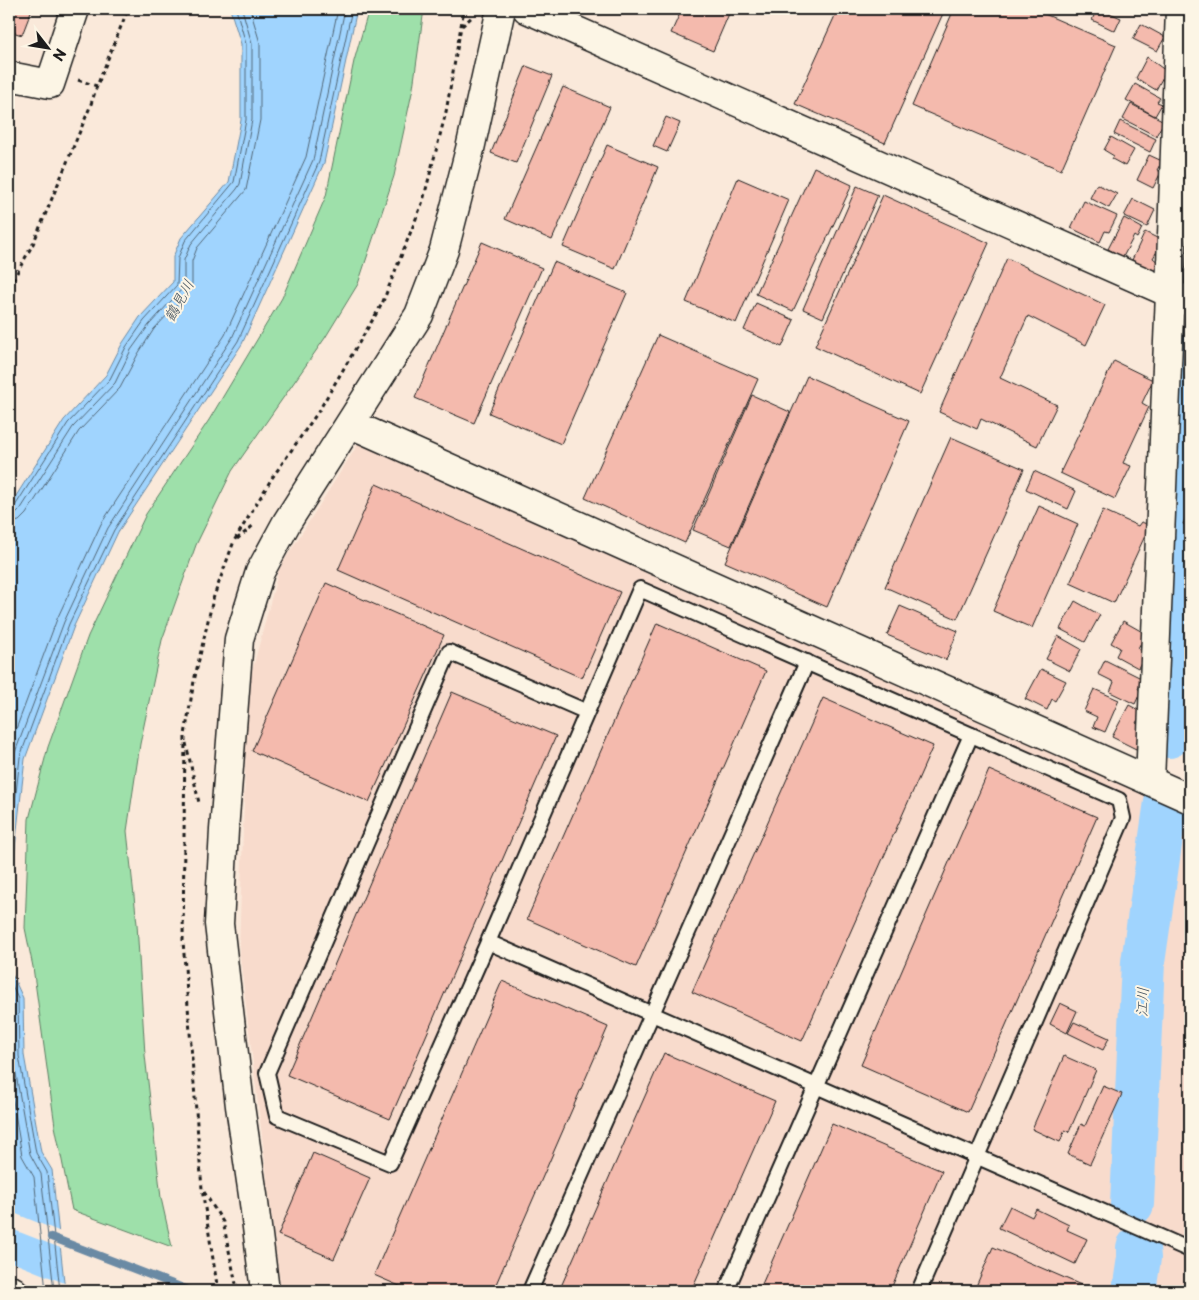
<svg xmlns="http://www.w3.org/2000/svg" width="1199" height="1300" font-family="'Playpen Sans','Klee One',sans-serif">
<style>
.built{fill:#f8dbcc}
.green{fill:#9ee0aa;stroke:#5d7e63}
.water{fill:#a0d4fe;stroke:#6b8aa4}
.pier{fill:#fae9da}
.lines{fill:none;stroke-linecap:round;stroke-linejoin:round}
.shore{stroke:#516676;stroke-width:1}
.stream{stroke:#6b8aa4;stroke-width:8}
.river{stroke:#a0d4fe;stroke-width:44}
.building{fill:#f4baad;stroke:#1c1c1c}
.service-casing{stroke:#1c1c1c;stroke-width:18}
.minor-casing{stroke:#1c1c1c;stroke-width:31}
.tertiary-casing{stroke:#1c1c1c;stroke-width:31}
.path{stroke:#1c1c1c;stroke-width:3;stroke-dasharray:4 4;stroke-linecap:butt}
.service{stroke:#fcf5e5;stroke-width:14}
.minor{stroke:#fcf5e5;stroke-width:28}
.tertiary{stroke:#fcf5e5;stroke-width:28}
.labels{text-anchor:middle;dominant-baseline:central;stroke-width:4;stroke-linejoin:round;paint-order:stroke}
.water-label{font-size:15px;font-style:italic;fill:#445360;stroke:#fcf5e5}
</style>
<rect width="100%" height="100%" fill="#fae9da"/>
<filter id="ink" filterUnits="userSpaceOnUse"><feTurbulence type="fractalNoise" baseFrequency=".02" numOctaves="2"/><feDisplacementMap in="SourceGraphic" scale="10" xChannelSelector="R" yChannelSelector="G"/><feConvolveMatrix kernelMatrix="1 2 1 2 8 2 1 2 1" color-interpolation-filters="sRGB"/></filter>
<g filter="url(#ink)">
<polygon class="built" points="360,441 1190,811 1190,1291 281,1291 239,949 248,687 279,569"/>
<polygon class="green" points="369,9 424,9 413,88 394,176 358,284 325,338 232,471 196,545 162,640 140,744 127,831 137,924 145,1055 161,1198 172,1247 72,1210 55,1126 33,967 25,928 29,819 48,747 88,636 146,514 209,420 282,298 326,196 354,61"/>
<g class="water">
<polygon points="230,9 357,9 324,163 242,344 118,532 74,626 25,759 9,901 9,507 64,420 106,375 122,344 140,317 173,282 173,257 181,238 229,182 241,120 241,44"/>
<polygon points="9,968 23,998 24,1055 41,1152 52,1170 65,1291 9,1291"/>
</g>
<g class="pier">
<polygon points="9,1211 61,1232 63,1249 9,1228"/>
<polygon points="9,1261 67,1284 68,1291 9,1291"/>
</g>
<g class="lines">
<g class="shore">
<polyline points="9,509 15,506 68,423 110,379 126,347 144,321 177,285 178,258 185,241 234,182 246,120 246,44 236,9"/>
<polyline points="9,515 16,514 20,510 73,427 115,383 131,350 149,325 182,289 184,282 184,260 191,244 237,189 240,184 252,120 252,44 242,9"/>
<polyline points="9,523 19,521 26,514 79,431 120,388 138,354 154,329 188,293 192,284 192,261 197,248 246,190 260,120 260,43 250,9"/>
<polyline points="9,748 57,619 101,524 225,335 306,157 338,9"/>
<polyline points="9,800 14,755 64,622 108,528 232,338 313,160 345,9"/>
<polyline points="9,856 20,757 69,624 114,530 238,341 319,162 352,9"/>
<polyline points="9,979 18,999 19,1056 36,1153 47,1172 60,1291"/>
<polyline points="9,994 12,1001 13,1057 30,1154 41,1174 54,1291"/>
<polyline points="9,1076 22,1156 34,1177 46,1291"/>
</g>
<polyline class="stream" points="51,1237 191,1291"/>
<g class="river">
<polyline points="1169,736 1180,561 1177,442 1183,357 1183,322"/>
<polyline points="1132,1204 1143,962 1166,802"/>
<polyline points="1134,1291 1139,1258 1138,1248"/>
</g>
</g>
<g class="building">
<polygon points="9,9 32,9 22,35 9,31"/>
<polygon points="682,9 731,9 713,51 671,33"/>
<polygon points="838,9 945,9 885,143 795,104"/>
<polygon points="954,9 1033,9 1116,45 1061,170 912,106"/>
<polygon points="1097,9 1100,9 1121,18 1115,31 1092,20"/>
<polygon points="1141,24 1165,37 1157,51 1133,39"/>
<polygon points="1147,57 1166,71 1156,90 1136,78"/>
<polygon points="526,66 552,76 516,163 491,153"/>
<polygon points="1135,84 1160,98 1157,102 1162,104 1155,116 1126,100"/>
<polygon points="563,87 610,107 552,240 505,219"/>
<polygon points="1131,104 1164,121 1156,136 1123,119"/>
<polygon points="666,117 680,123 667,152 653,146"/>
<polygon points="1120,121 1156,139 1150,152 1114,134"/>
<polygon points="1111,137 1134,150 1125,166 1112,159 1114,156 1104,150"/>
<polygon points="607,145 658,167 615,269 563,247"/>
<polygon points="1149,155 1162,161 1157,170 1161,172 1153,188 1137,180"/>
<polygon points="814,167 852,185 793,311 756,294"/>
<polygon points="738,178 789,200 736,323 686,302"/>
<polygon points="1097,184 1117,194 1109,208 1090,198"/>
<polygon points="857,186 878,195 823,318 803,309"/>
<polygon points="883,195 989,243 920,394 815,346"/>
<polygon points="1133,199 1155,210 1147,227 1124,216"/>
<polygon points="1084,201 1117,216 1109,232 1105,231 1100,242 1071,228"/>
<polygon points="1124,218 1142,228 1137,238 1134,236 1123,257 1108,249"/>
<polygon points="1145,232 1159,239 1159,248 1153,258 1159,263 1153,272 1132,260"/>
<polygon points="482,242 542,268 474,423 415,398"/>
<polygon points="1007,258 1105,305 1086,345 1028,316 1000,378 1057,405 1037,446 981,419 977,429 939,412"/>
<polygon points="554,262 627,293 561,444 489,413"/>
<polygon points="756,303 794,320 782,347 744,330"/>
<polygon points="658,335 758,379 685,543 585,498"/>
<polygon points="1114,361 1153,380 1142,403 1149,407 1123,463 1131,466 1115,499 1060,473"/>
<polygon points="807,376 909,421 827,607 725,562"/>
<polygon points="752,395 790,412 731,546 693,530"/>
<polygon points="951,437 1024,469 957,619 885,587"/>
<polygon points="1034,471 1076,491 1068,509 1026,489"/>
<polygon points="376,484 620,592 582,678 338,570"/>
<polygon points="1039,506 1078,524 1032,628 993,611"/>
<polygon points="1190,508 1190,527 1183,524"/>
<polygon points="1103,510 1138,526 1141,522 1150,525 1114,603 1070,583"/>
<polygon points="326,583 444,635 369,802 252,751"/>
<polygon points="1075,601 1100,615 1085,642 1060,629"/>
<polygon points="900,606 958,631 946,660 887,635"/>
<polygon points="1123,621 1146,634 1138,648 1146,652 1138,668 1116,656 1120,648 1111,643"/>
<polygon points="657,623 766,671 636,967 527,919"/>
<polygon points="1058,636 1081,649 1070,671 1046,659"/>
<polygon points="1105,660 1143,679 1138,689 1141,691 1135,704 1110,692 1114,682 1098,674"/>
<polygon points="1041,669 1066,681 1055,701 1052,699 1047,710 1025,699"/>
<polygon points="1094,689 1119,700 1105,732 1093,727 1097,717 1084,711"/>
<polygon points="452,692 556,736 390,1119 287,1075"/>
<polygon points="823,698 933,746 802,1041 692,992"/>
<polygon points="1129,705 1142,712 1136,723 1143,727 1142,736 1136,749 1112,737"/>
<polygon points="989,770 1097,817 968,1112 861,1065"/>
<polygon points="502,981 608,1027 493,1291 411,1291 374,1275"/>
<polygon points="1060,1003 1077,1011 1067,1033 1050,1024"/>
<polygon points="1074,1022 1109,1038 1103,1050 1068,1033"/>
<polygon points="664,1053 775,1101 691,1291 559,1291"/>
<polygon points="1064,1056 1096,1070 1069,1132 1065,1130 1060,1142 1032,1129"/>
<polygon points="1103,1086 1122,1094 1090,1164 1068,1154 1081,1124 1085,1126"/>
<polygon points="832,1124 942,1171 890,1291 759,1291"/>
<polygon points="313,1153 370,1178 334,1259 278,1235"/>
<polygon points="1010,1206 1032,1217 1036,1209 1069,1225 1067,1230 1087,1239 1075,1264 999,1228"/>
<polygon points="993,1247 1095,1291 974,1291"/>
</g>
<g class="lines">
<defs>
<g id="service">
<polyline points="587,712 449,652 267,1073 277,1116 390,1163 488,942 640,589 1119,800 1123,818 919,1291"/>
<polyline points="488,942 1190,1250"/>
<polyline points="530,1291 807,662"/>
<polyline points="726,1291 971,735"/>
</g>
<g id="minor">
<polyline points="527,9 1190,302"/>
<polyline points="9,76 50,84 75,9"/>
<polyline points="351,424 1190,799"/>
<polyline points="1150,781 1170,293 1180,9"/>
</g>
<g id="tertiary">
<polyline points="9,1290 13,1291"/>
<polyline points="265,1291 253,1195 240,1106 219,924 224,830 239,639 260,572 287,522 419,315 444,250 470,149 501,9"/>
</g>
</defs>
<use href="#service" class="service-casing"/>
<use href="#minor" class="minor-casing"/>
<use href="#tertiary" class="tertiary-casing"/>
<g class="path">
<polyline points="462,26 472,17"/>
<polyline points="78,80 97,86"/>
<polyline points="9,287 33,244 90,107 97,86 128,9"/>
<polyline points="237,539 255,524"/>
<polyline points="186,743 199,803"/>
<polyline points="204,1192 223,1222 236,1284"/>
<polyline points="218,1291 202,1189 183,941 185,735 194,681 213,599 234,541 272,478 318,412 382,304 423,201 446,112 464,9"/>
</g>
<use href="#service" class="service"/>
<use href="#minor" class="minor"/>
<use href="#tertiary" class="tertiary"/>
</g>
</g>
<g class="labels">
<g class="water-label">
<text transform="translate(178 300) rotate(-61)">鶴見川</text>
<text transform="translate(1141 1002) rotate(-87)">江川</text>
</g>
</g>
<rect width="1199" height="1300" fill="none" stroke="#fcf5e5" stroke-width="30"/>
<rect x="15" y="15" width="1169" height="1270" fill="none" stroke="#1c1c1c" stroke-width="2" filter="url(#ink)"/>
<g transform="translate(48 48) rotate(121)" stroke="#fcf5e5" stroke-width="4" paint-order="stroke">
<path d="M0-4L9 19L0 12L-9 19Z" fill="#1c1c1c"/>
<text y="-8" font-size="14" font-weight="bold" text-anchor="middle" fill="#1c1c1c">N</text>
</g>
</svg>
